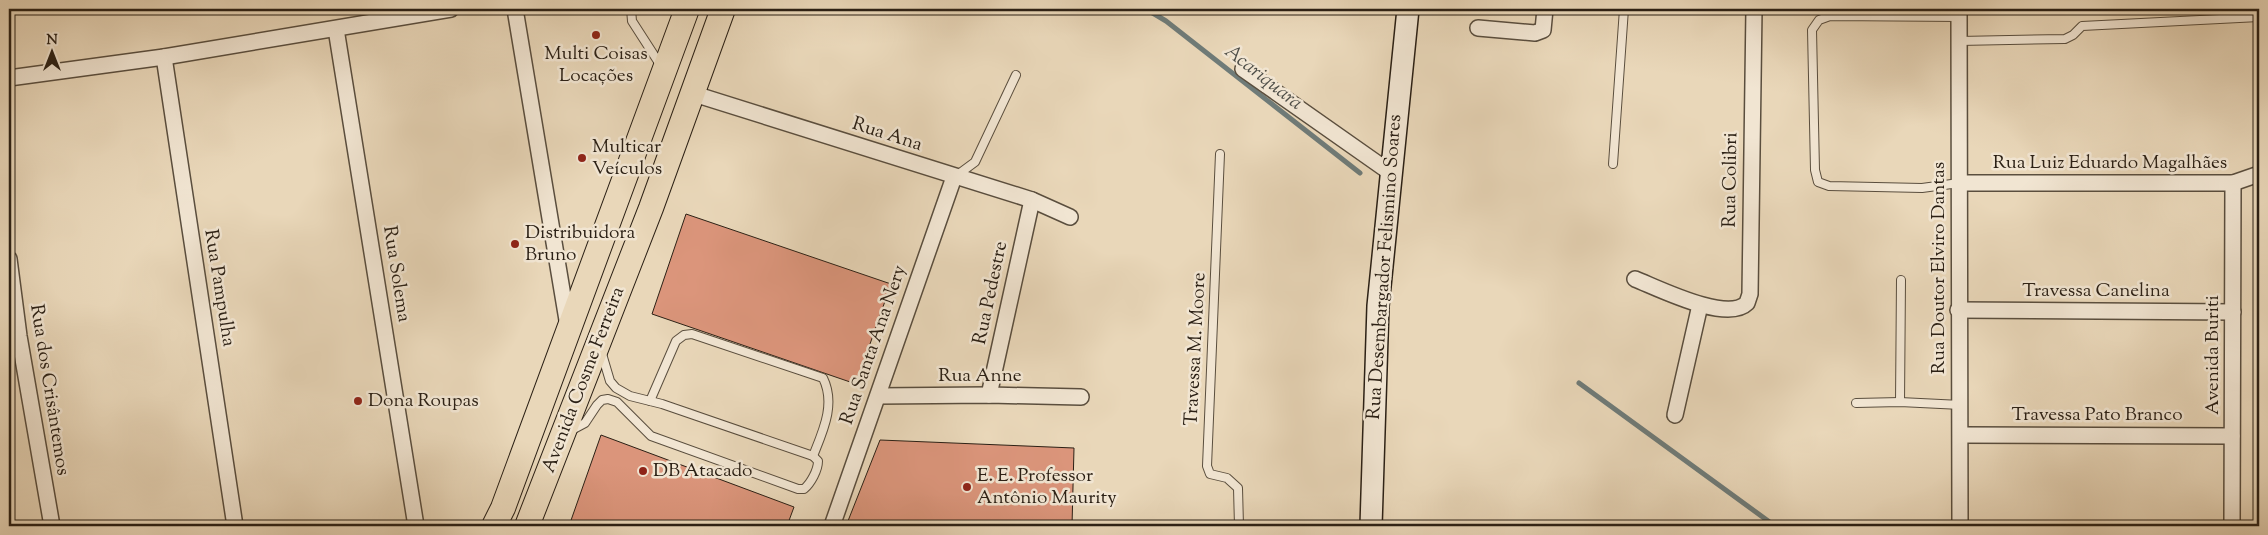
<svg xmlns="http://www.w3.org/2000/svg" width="2268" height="535" font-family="'Sorts Mill Goudy',serif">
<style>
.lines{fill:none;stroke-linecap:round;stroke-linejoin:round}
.stream{stroke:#6f7b78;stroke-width:5}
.building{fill:#db957b;stroke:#2b2015}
.lane-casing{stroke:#5a4e3e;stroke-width:10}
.street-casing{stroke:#5a4e3e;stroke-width:18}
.secondary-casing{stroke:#2b2015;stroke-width:24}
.primary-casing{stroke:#2b2015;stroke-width:26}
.lane{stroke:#f1e5d2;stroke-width:8}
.street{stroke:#f1e5d2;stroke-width:15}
.secondary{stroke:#f1e5d2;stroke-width:21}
.primary{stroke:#e9d7b9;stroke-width:24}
.poi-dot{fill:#8f2418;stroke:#f1e5d2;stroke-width:2}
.labels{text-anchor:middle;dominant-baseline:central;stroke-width:5;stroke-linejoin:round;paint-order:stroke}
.poi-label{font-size:19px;fill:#2b2015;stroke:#f1e5d2;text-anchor:start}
.street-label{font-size:19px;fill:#2b2015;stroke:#f1e5d2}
.water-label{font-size:20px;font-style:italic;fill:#4d4d47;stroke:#f1e5d2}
</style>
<rect width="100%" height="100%" fill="#e9d7b9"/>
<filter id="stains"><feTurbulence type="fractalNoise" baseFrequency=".004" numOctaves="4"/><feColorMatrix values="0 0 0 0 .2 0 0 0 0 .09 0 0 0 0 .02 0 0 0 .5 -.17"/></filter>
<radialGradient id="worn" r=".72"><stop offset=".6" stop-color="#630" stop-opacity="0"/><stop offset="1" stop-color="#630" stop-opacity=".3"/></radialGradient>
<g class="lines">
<g class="stream">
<polyline points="1146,9 1166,21 1360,173"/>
<polyline points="1579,383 1775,526"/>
</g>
</g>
<g class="building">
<polygon points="686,214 891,284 856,384 652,314"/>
<polygon points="601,435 794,507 787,526 569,526"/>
<polygon points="880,440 1074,448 1072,526 846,526"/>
</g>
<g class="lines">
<defs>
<g id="lane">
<polyline points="631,9 632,21 661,66"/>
<polyline points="1959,41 2065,39 2073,35 2082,26 2259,17"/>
<polyline points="1220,154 1207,466 1210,474 1227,478 1238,488 1239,526"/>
<polyline points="1613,164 1624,9"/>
<polyline points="956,176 975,162 1016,75"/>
<polyline points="1959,183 1922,188 1829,186 1818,182 1815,170 1812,30 1819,20 1830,16 1959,17"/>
<path d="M 650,401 L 676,341 L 684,335 L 692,334 L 823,378 C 836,404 823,431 813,456"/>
<polyline points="1900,402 1901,280"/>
<polyline points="1856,403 1900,402 1961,405"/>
<path d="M 570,431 L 585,423 L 597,405 L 602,400 L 608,399 L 617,402 L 651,436 L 798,489 L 804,489 C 811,483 818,470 818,461 L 813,456 L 662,404 L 630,396 L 616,388 L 610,381 L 602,354"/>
</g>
<g id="street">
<polyline points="515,9 568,326"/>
<polyline points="1959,9 1960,526"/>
<polyline points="1478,28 1535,33 1543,30 1545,9"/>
<polyline points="336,29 416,526"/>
<polyline points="164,57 235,526"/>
<polyline points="1243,69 1391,173"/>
<polyline points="9,78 164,57 451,9"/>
<polyline points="691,93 1032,200 1070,217"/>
<polyline points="1959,183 2233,183 2259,174"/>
<polyline points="9,259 19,336 52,526"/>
<path d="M 1635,279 C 1658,288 1727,323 1747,303 L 1750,294 L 1754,9"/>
<polyline points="1958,310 2233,312"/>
<polyline points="989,395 1032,200"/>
<polyline points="878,396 989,395 1081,397"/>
<polyline points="1675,415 1700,305"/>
<polyline points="1962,435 2232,436"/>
<polyline points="832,526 954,177"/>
<polyline points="2232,526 2233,183"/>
</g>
<polyline id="secondary" points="1371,526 1378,306 1408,9"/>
<g id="primary">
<polyline points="494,526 503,508 687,9"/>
<polyline points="527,526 651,208 723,9"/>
</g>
</defs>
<use href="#lane" class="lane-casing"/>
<use href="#street" class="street-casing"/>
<use href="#secondary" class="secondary-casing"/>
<use href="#primary" class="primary-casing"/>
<use href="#lane" class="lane"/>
<use href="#street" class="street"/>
<use href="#secondary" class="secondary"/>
<use href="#primary" class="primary"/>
</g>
<g class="poi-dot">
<circle cx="596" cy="35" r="5"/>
<circle cx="582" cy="158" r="5"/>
<circle cx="515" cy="244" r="5"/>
<circle cx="358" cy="401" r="5"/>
<circle cx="643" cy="471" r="5"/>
<circle cx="967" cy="487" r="5"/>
</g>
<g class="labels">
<g class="poi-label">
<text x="596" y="54" text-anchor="middle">Multi Coisas<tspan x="596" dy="22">Locações</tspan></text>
<text x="592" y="147">Multicar<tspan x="592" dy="22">Veículos</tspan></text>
<text x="525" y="233">Distribuidora<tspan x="525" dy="22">Bruno</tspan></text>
<text x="368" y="401">Dona Roupas</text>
<text x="653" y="471">DB Atacado</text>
<text x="977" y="476">E. E. Professor<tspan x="977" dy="22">Antônio Maurity</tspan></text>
</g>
<g class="street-label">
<text transform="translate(887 135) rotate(18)">Rua Ana</text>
<text x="2110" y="163">Rua Luiz Eduardo Magalhães</text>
<text transform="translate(1731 180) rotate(-89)">Rua Colibri</text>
<text transform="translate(1385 267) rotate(-86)">Rua Desembargador Felismino Soares</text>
<text transform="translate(1939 268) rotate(-90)">Rua Doutor Elviro Dantas</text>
<text transform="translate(396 274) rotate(81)">Rua Solema</text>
<text transform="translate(219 288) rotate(81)">Rua Pampulha</text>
<text x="2096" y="291">Travessa Canelina</text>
<text transform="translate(991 293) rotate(-78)">Rua Pedestre</text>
<text transform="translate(874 345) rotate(-71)">Rua Santa Ana Nery</text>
<text transform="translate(1196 349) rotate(-87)">Travessa M. Moore</text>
<text transform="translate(2213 355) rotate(-90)">Avenida Buriti</text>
<text x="980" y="376">Rua Anne</text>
<text transform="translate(584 380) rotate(-69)">Avenida Cosme Ferreira</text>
<text transform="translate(49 390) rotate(81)">Rua dos Crisântemos</text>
<text x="2097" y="415">Travessa Pato Branco</text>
</g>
<g class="water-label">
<text transform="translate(1263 78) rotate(38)">Acariquara</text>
</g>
</g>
<rect width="2268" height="535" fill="none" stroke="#e9d7b9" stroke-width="30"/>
<rect x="10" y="10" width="2248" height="515" fill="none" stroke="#2b2015" stroke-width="2.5"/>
<rect x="15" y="15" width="2238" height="505" fill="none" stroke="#2b2015"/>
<g transform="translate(52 52)" stroke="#f1e5d2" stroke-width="4" paint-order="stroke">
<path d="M0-4L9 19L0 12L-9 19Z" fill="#2b2015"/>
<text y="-8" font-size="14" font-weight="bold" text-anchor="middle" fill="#2b2015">N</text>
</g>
<rect width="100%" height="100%" filter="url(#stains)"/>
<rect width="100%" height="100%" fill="url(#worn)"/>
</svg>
